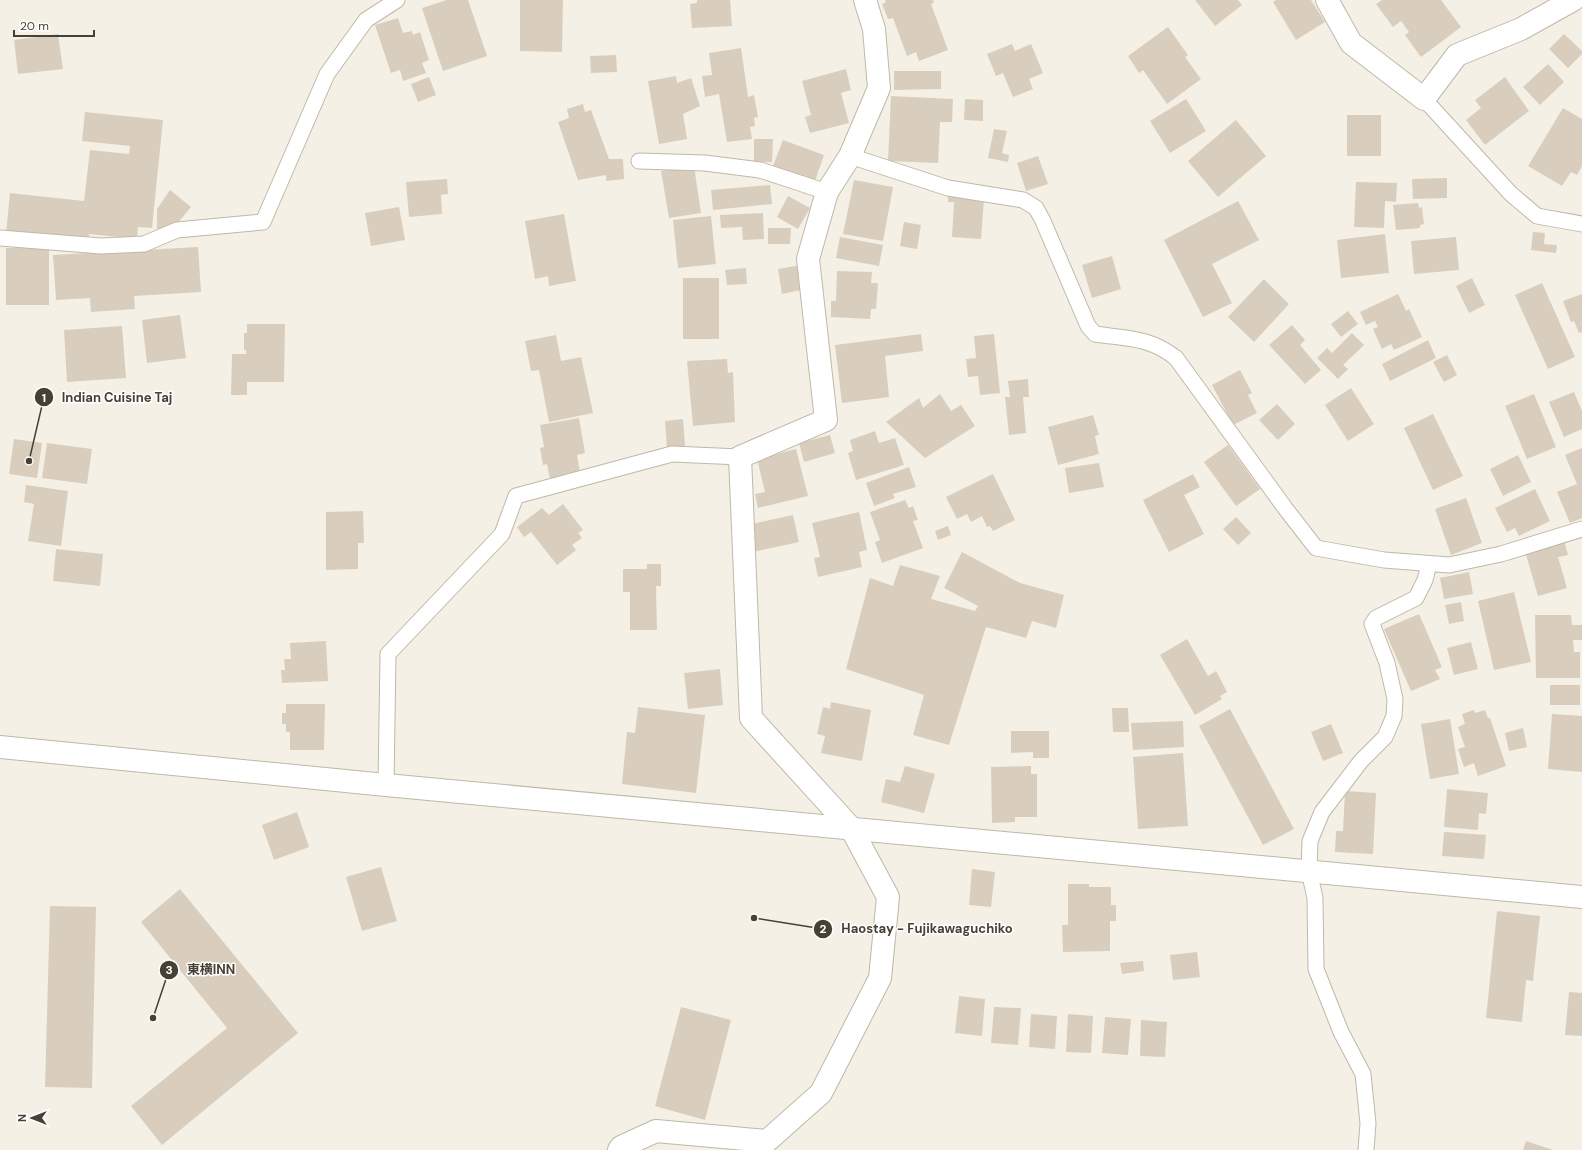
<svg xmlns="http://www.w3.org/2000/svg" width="1582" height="1150" font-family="'DM Sans','Noto Sans JP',sans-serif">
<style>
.building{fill:#d9cebd}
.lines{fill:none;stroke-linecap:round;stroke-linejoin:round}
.lane-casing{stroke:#c0b8a8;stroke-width:17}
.street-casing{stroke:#c0b8a8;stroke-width:24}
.lane{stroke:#fff;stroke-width:15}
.street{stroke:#fff;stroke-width:22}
.leader{fill:none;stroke:#474035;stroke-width:1.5}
.callout-dot{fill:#474035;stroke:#fff;stroke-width:1.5}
.mark-label{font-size:12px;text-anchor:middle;font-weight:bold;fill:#fff}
.callout-label{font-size:13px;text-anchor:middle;font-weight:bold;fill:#474035;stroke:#fff;stroke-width:3;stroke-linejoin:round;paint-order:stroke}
</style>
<rect width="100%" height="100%" fill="#f4f0e6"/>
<g class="building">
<polygon points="447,0 468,0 487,56 443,71 422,8"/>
<polygon points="520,0 563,0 562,52 520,51"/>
<polygon points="697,0 730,0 732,26 692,28 690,4 697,3"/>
<polygon points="885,0 933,0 934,3 931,4 948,50 919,61 916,52 907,56 893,18 888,19 882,4 886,2"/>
<polygon points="1195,0 1238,0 1242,5 1215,26"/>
<polygon points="1276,0 1311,0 1325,22 1296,40 1273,2"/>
<polygon points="1382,0 1441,0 1461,27 1421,57 1405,35 1409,32 1401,21 1393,27 1376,4"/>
<polygon points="398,18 403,33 412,31 413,35 420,32 429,60 422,63 426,73 403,81 400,70 391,73 375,25"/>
<polygon points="1168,27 1188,55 1185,57 1201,79 1167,104 1143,70 1139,73 1128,56"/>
<polygon points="58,34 63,69 18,74 14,40"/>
<polygon points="1564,34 1582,51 1582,54 1568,68 1549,49"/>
<polygon points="1012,44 1015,51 1031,44 1043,73 1029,79 1033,89 1013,97 1003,73 996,76 987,54"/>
<polygon points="741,48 748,97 754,95 758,117 754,118 755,126 750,127 752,139 727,142 719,94 705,97 702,76 712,75 709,53"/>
<polygon points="616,55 617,72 591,73 590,56"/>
<polygon points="1548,64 1564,82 1540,105 1523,87"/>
<polygon points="846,69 851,90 841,93 849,123 810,133 805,117 811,115 802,81"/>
<polygon points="894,71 941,71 941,89 894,90"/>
<polygon points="676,76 677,83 691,78 700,106 683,114 687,139 659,144 648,81"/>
<polygon points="429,77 436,95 418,102 411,84"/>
<polygon points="1505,77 1529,111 1485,145 1466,120 1481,108 1475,100"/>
<polygon points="891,96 953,99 952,122 940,122 938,163 888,161"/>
<polygon points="965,99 983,100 983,121 964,120"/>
<polygon points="1186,99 1206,131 1170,153 1150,121"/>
<polygon points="583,104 585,112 591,110 609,159 623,159 624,179 606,181 606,175 578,180 558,122 569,118 567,109"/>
<polygon points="1563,108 1582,119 1582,166 1577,175 1571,172 1562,186 1528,166"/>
<polygon points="85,112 163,120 152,228 138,227 137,239 89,234 88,241 6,233 10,193 84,201 90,150 129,154 130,146 82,141"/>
<rect x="1347" y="115" width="34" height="41"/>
<polygon points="1236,120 1266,156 1218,197 1188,161"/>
<polygon points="994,129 1007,131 1002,153 1009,155 1008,162 988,158"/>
<polygon points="754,139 773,139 772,162 754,162"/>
<polygon points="783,140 824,155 815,181 773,166"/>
<polygon points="1038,156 1048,184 1026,191 1017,163"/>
<polygon points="694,166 701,213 669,218 661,171"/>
<polygon points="1447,178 1447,198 1413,199 1412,179"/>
<polygon points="447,179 448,194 441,195 442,214 409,217 406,182"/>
<polygon points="854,180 893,187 883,241 843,234"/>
<polygon points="1356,182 1397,183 1396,202 1385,201 1384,228 1354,227"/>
<polygon points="770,185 772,204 713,210 711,190"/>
<polygon points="170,190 191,207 176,225 157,229 157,209"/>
<polygon points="948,195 984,198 981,239 952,237 954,202 948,202"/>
<polygon points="788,196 810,208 798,229 777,217"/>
<polygon points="1238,201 1259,240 1212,264 1232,303 1203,317 1164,240"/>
<polygon points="1418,203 1419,208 1422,207 1424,224 1420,225 1420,228 1396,230 1393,205"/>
<polygon points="399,207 405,240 371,246 365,213"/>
<polygon points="763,213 764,239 743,240 742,227 721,228 720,215"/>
<polygon points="564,214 576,281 549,286 548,276 535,279 525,221"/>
<polygon points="711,216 716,264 678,268 673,220"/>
<polygon points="904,222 921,225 917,249 900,246"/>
<polygon points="768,228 791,228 790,244 768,244"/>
<polygon points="1533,232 1545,233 1544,244 1557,245 1556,253 1531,250"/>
<polygon points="1385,234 1389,273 1341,278 1337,240"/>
<polygon points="840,237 883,245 879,266 836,258"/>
<polygon points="1456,237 1459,270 1414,274 1411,241"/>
<polygon points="198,247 201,292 134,296 135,309 91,312 90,298 56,300 53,255"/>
<rect x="6" y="248" width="43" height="57"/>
<polygon points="1112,256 1121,289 1092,298 1082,265"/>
<polygon points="801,265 805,289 782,294 778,269"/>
<polygon points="746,268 747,284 727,285 725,270"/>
<polygon points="837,271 872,272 871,283 878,283 876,309 871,309 870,319 831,317 831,301 836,301"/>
<rect x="683" y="278" width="36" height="61"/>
<polygon points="1472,278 1485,305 1469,313 1456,286"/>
<polygon points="1264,279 1289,304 1254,342 1228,317"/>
<polygon points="1542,283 1575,357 1548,369 1515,295"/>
<polygon points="1398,294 1406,311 1409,309 1422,337 1394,350 1391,344 1382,349 1373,329 1378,327 1375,321 1366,325 1360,312"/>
<polygon points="1582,294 1582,332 1579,333 1574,321 1571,322 1563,301"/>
<polygon points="1348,311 1358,324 1341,337 1331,324"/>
<polygon points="180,315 186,358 147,363 142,320"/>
<polygon points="247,324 285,324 284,382 247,382 247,395 231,395 232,354 246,354 246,350 244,350 244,333 247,333"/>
<polygon points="1292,325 1305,340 1300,345 1321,370 1305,384 1269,345"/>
<polygon points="122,326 126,378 67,382 64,330"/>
<polygon points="1352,333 1364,345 1343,365 1348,369 1338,379 1317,358 1327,348 1332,353"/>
<polygon points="921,334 923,351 885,356 889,397 842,403 835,345"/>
<polygon points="994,334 1000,393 980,395 978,376 968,377 966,359 976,358 974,336"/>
<polygon points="556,335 561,361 581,357 593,413 549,422 539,370 531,371 525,341"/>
<polygon points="1428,340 1436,358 1390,381 1382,364"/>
<polygon points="1447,355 1457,375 1444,382 1433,362"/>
<polygon points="727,359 728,373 733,372 735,422 693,426 687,361"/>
<polygon points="1240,370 1252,393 1248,395 1257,413 1233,425 1212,385"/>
<polygon points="1028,379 1029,397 1023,397 1026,433 1009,435 1005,397 1010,397 1008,381"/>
<polygon points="1351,388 1374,424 1348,441 1325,405"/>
<polygon points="1574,392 1582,411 1582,429 1564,437 1549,402"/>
<polygon points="940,394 951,411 961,405 975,426 925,458 886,422 919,398 923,408"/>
<polygon points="1534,394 1556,447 1527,459 1505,406"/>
<polygon points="1277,404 1295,424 1278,440 1259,420"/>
<polygon points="1433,414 1463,476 1433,490 1404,428"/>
<polygon points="1093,415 1099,435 1095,436 1099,454 1058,465 1048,427"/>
<polygon points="579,418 585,453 577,455 580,473 550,479 547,464 543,465 540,448 544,447 540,425"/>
<polygon points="683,419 685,446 667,448 665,421"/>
<polygon points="875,431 879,443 895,438 904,465 856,480 848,453 853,451 850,440"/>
<polygon points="830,435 835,453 804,462 799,443"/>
<polygon points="14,439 42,443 37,478 9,474"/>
<polygon points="47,443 92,449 87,484 42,478"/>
<polygon points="1228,445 1260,489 1236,506 1204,462"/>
<polygon points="1582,448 1582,518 1570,523 1557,492 1577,484 1565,455"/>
<polygon points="796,449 808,496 758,508 755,494 765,492 757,459"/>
<polygon points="1518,455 1531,482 1503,496 1490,469"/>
<polygon points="1099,463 1104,487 1069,493 1065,468"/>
<polygon points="909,467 916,487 893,494 895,498 874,506 866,483"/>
<polygon points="993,474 1015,520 993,531 990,526 987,527 982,516 971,522 967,514 957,519 946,497"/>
<polygon points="1193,474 1200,487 1184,495 1204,534 1169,552 1143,500"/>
<polygon points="26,485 68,491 61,546 28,541 34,504 24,502"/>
<polygon points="1535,489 1550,521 1519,536 1515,528 1507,532 1495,508"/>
<polygon points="1466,498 1482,543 1451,555 1435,509"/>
<polygon points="905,500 909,508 913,506 918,520 913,521 923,548 882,563 875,542 880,540 870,512"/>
<polygon points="563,504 583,530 578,533 582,538 572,545 576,550 557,565 531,532 524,537 517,527 542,508 549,515"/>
<polygon points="363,511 364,543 358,543 358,569 326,570 326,512"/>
<polygon points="859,512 867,550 859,552 862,567 818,577 814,558 820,557 812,523"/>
<polygon points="793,515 799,542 753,552 752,524"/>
<polygon points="1236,517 1251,533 1238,545 1223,529"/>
<polygon points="948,526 951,535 938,540 935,531"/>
<polygon points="1564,540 1568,555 1558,557 1567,588 1538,596 1525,551"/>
<polygon points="56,549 103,554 100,586 53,581"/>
<polygon points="962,552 1020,583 1064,595 1056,628 1032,621 1026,638 986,627 949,745 913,735 924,695 846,669 870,578 893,586 900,565 940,576 931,599 975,611 978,606 944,588"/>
<polygon points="647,564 661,564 661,586 656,586 657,630 630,630 630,592 623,592 623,569 647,569"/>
<polygon points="1469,572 1473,594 1444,599 1440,578"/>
<polygon points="1514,592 1531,662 1494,670 1478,601"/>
<polygon points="1461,602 1464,621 1449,624 1445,605"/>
<polygon points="1419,614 1442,667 1435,670 1440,679 1411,691 1384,629"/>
<polygon points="1535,615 1571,615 1572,625 1582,625 1582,640 1573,640 1574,652 1580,652 1580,678 1536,678"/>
<polygon points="1187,639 1208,676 1216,671 1227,692 1220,696 1222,699 1195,715 1160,655"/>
<polygon points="326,641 328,681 282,683 281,670 285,670 284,659 291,659 290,643"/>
<polygon points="1471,642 1478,669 1454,675 1447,648"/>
<polygon points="720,669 723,705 688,709 684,673"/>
<rect x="1550" y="685" width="30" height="20"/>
<polygon points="831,702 871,710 862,761 821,753 825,736 817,734 823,707 830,709"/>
<polygon points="286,704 325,704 324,750 290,750 290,732 286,732 286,724 282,724 282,713 286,713"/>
<polygon points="638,707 705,715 696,793 622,784 627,732 635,733"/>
<polygon points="1112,708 1128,708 1129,732 1113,732"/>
<polygon points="1230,709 1294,829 1263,845 1199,726"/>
<polygon points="1474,710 1475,713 1485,710 1488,718 1490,718 1506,766 1478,776 1474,763 1464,767 1458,749 1465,747 1458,727 1465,724 1462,714"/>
<polygon points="1552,714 1582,716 1582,772 1548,769"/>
<polygon points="1450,719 1459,774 1430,779 1421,724"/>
<polygon points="1183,721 1184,747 1133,750 1131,723"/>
<polygon points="1331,724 1343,753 1323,761 1311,732"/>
<polygon points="1523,728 1527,747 1509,751 1505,733"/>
<polygon points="1011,731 1049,731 1049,758 1033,758 1033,752 1011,753"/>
<polygon points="1183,753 1188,826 1138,829 1133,757"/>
<polygon points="905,766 935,774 924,813 881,802 886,779 900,782"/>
<polygon points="1031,766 1031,774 1037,774 1037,817 1015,817 1015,822 992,823 991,767"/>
<polygon points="1447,789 1488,793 1486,814 1479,813 1478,830 1444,827"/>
<polygon points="1345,791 1376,793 1373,854 1335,852 1336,831 1343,831"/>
<polygon points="297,812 309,847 274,860 262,825"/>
<polygon points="1444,832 1486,835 1484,859 1442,856"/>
<polygon points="381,867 397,921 362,931 346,877"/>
<polygon points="972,869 995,872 991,907 969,905"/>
<polygon points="1068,884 1089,884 1089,887 1111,887 1111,905 1116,905 1116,921 1110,921 1110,951 1063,952 1062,925 1068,925"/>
<polygon points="180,889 298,1033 162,1145 131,1106 227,1028 141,922"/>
<polygon points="50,906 96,907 92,1088 45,1087"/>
<polygon points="1497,911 1540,916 1533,981 1526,980 1522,1022 1486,1018"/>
<polygon points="1197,952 1200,977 1173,980 1170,955"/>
<polygon points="1143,961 1144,971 1122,974 1120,963"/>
<polygon points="1569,992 1582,993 1582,1036 1565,1035"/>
<polygon points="959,996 985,999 982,1036 955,1033"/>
<polygon points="681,1007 731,1020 705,1120 655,1106"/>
<polygon points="994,1007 1021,1008 1018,1045 991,1043"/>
<polygon points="1031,1014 1057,1016 1055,1049 1029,1047"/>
<polygon points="1068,1014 1093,1016 1091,1053 1066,1052"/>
<polygon points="1105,1017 1131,1019 1128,1055 1102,1053"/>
<polygon points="1141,1020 1167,1022 1165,1057 1140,1056"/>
<polygon points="1526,1141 1553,1150 1523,1150"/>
</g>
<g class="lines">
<defs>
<g id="lane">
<polyline points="1424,99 1511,194 1537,216 1582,224"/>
<path d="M 850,156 L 948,188 L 1023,200 L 1036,208 L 1043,221 L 1088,326 L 1095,334 C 1128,339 1149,337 1176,358 L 1285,508 L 1316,548 L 1384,560 L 1449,565 L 1501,554 L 1582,529"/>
<polyline points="639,161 705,163 760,170 827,192"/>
<polyline points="0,238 101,246 144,244 177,230 263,222 327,74 366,20 397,0"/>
<polyline points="386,785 388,654 502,534 516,496 672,454 740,457"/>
<polyline points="1366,1150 1368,1123 1363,1074 1341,1032 1316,969 1315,898 1309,871 1310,841 1322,812 1361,761 1385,737 1394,716 1395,699 1387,663 1372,624 1376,618 1416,598 1425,580 1429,564"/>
</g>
<g id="street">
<polyline points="1327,0 1351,43 1424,99 1457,55 1521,29 1573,0"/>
<polyline points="0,747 386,785 1582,897"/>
<polyline points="619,1150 621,1147 656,1131 767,1141 821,1093 880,978 888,897 851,828 751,718 740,457 826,420 808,259 827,192 850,156 879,88 874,29 865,0"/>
</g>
</defs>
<use href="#lane" class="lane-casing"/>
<use href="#street" class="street-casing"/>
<use href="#lane" class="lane"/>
<use href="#street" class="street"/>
</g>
<path class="leader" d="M29 461L44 397M754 918L823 929M153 1018L169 970"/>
<g class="callout-dot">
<circle cx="29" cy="461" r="4"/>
<circle cx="754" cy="918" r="4"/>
<circle cx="153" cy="1018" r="4"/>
<circle cx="44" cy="397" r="10"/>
<circle cx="823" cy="929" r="10"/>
<circle cx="169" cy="970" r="10"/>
</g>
<g class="mark-label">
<text x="44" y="402">1</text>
<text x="823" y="933">2</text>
<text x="169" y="974">3</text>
</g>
<g class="callout-label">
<text x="117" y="402">Indian Cuisine Taj</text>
<text x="927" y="933">Haostay - Fujikawaguchiko</text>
<text x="211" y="974">東横INN</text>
</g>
<g transform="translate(32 1118) rotate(270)" stroke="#ffffff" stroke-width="3" paint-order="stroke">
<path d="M0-3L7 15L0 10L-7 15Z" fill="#474035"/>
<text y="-6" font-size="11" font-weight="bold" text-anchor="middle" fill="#474035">N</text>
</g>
<path d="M14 30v6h80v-6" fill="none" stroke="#474035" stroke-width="2"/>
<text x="20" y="30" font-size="12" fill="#474035" stroke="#ffffff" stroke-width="3" paint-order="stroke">20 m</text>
</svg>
